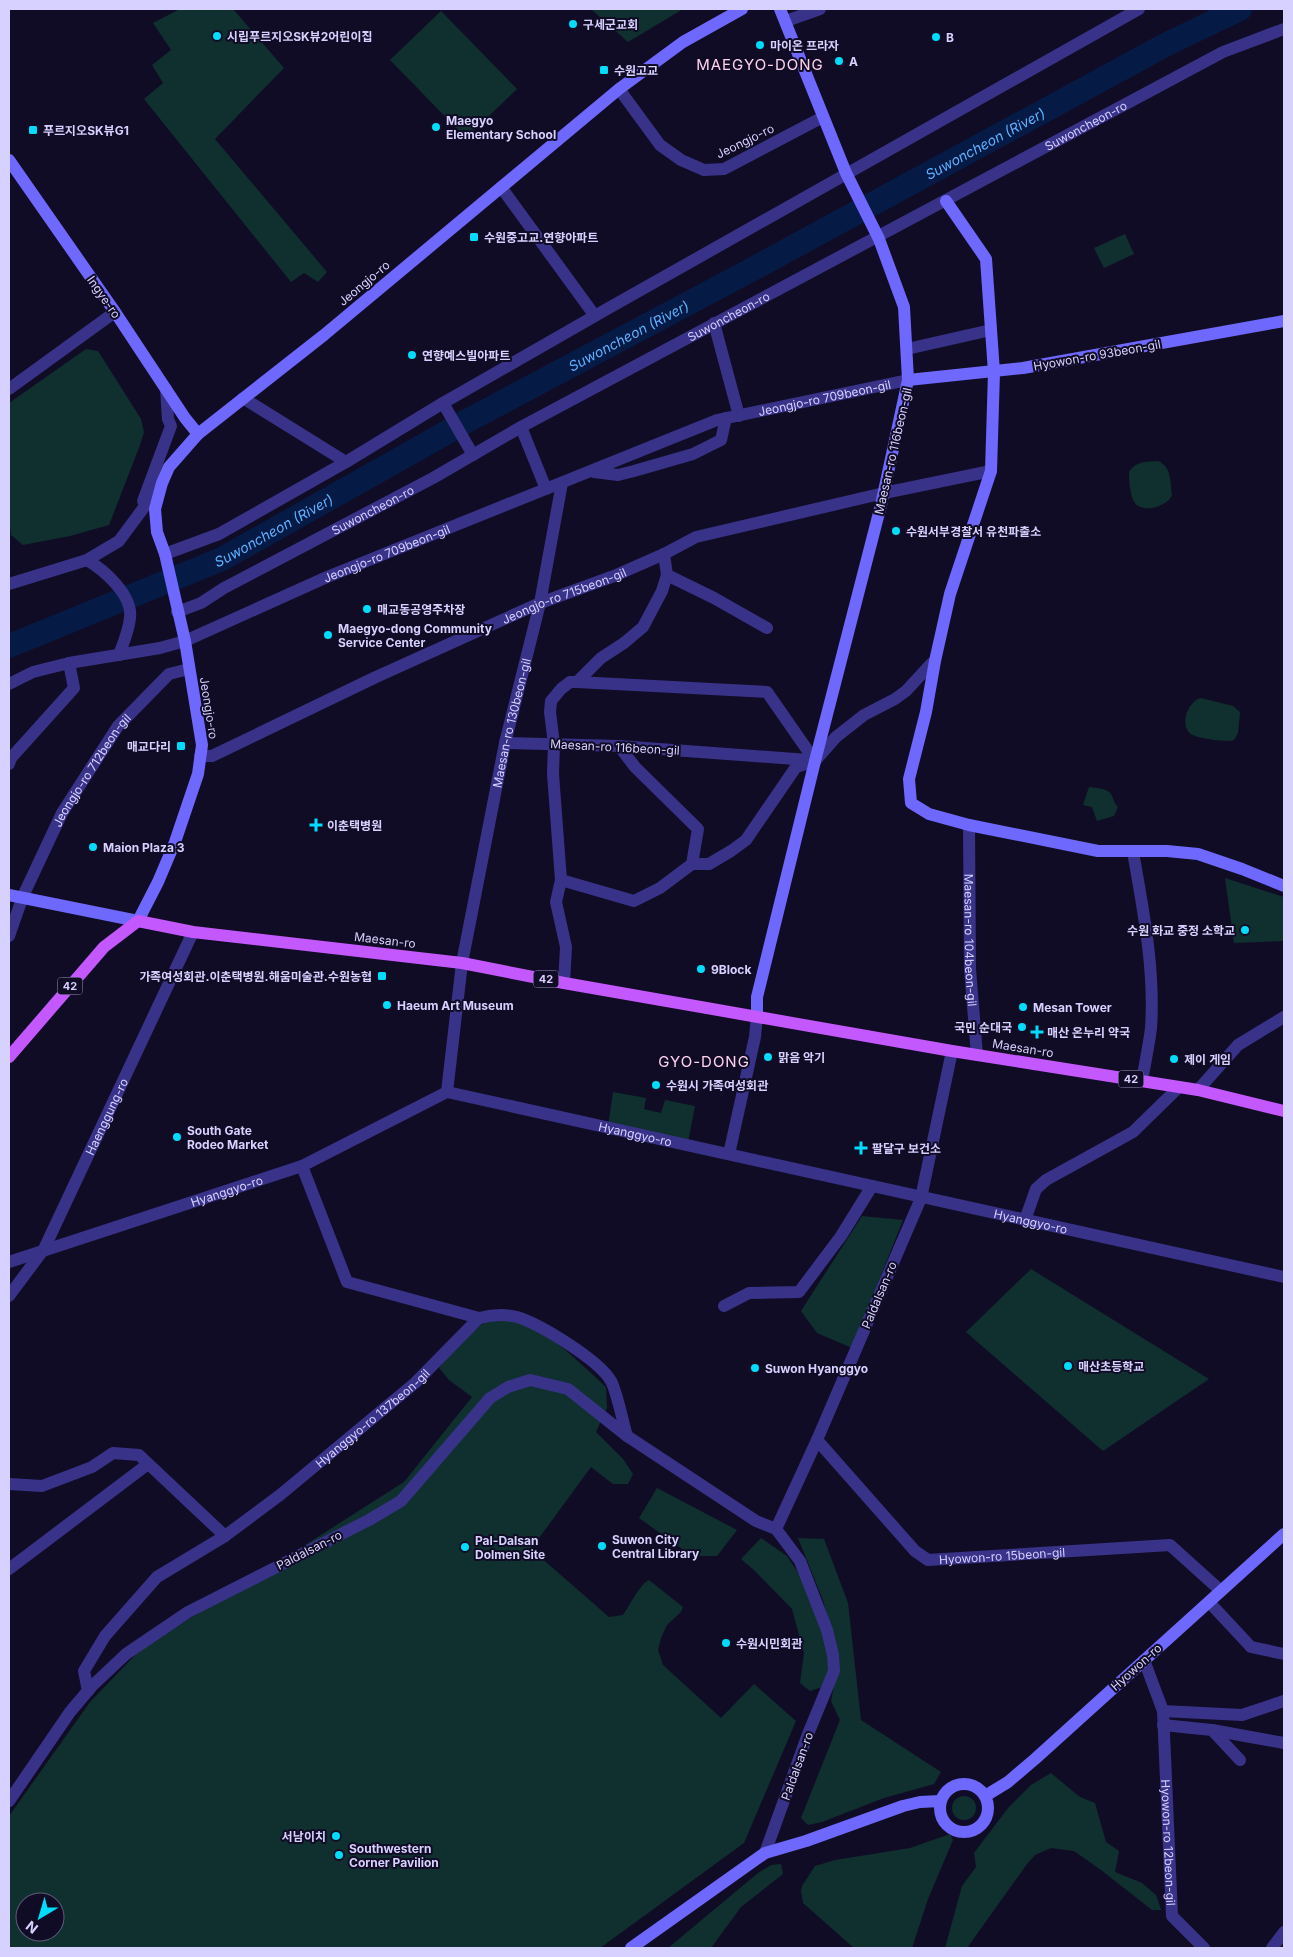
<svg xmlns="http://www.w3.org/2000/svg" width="1293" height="1957" font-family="Inter,'Noto Sans KR',sans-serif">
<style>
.green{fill:#0f302f;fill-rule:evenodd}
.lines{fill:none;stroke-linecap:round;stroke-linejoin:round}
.river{stroke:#051b46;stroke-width:24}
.street{stroke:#383389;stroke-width:12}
.secondary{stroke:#6f68ff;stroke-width:12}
.primary{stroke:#c458ff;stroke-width:12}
.poi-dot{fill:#00dcfc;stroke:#110c25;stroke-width:2}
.labels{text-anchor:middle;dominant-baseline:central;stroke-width:4;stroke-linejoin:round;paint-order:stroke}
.shield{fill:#110c25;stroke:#9c96be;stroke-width:1}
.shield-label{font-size:11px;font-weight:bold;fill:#d7d1ff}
.poi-label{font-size:12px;font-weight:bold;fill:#d7d1ff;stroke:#110c25;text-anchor:start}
.street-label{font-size:12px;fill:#d7d1ff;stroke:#110c25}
.water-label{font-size:14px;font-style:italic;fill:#5fb1ff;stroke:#110c25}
.quarter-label{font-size:15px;letter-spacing:1px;fill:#ffd3ee;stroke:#110c25}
</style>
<rect width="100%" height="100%" fill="#110c25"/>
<g class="green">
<polygon points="180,9 233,9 284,68 215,139 327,272 318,282 304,273 291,282 144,99 163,83 152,65 171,50 153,23"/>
<polygon points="591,9 683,9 628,42"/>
<polygon points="441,11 517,89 466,138 390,60"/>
<polygon points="1125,234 1134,254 1104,268 1094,248"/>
<polygon points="86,349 98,351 141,419 144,432 140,445 109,525 70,536 23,545 11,535 9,516 9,403"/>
<path d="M 1158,461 C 1172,467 1170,482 1172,495 C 1168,506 1143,514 1135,503 C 1130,497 1129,480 1129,472 C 1136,461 1146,462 1158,461 Z"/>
<path d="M 1201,698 L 1233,706 L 1240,712 L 1238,733 L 1234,740 C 1227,743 1196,738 1191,734 C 1179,725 1188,701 1201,698 Z"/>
<path d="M 1089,787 C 1096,788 1109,788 1112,796 C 1114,800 1114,803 1118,807 L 1114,816 L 1097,821 L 1092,807 L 1083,805 Z"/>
<polygon points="1225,878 1284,897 1284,941 1234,943"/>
<polygon points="613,1092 646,1098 644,1109 661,1113 665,1100 695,1106 688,1142 608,1126"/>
<polygon points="862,1216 903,1220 852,1348 817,1333 801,1311"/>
<polygon points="1031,1269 1209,1379 1103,1451 966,1332"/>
<path d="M 490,1317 C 507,1320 524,1323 539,1331 C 564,1346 585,1368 606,1387 L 607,1408 L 596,1432 L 623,1459 L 633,1474 L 628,1484 L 613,1484 L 591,1467 L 531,1549 L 609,1617 L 623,1615 C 630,1605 640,1584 649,1580 L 683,1607 L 681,1612 L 667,1625 L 661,1638 L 658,1650 L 663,1665 L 721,1718 L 754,1684 L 796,1721 L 744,1843 L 600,1948 L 9,1948 L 9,1816 L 90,1702 L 140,1650 L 404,1482 L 472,1397 L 449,1380 L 439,1368 L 452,1351 ZM 25,1902 L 55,1902 L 55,1932 L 25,1932 Z"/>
<polygon points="657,1488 737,1530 717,1556 692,1556 639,1518"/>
<polygon points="761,1538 787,1556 803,1580 824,1636 832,1671 825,1686 810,1691 800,1683 804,1653 792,1609 755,1571 741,1559"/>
<polygon points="798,1538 824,1539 848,1603 861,1720 941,1772 934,1784 884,1798 822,1822 808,1825 801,1818 840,1720 831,1701 839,1661 823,1600"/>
<polygon points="1051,1773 1080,1797 1095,1803 1106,1842 1119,1851 1115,1872 1142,1883 1156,1895 1161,1910 1152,1910 1101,1870 1074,1851 1051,1848 1035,1855 1027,1864 967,1948 945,1948 962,1886 976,1867 974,1853 1008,1808 1031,1785"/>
<circle cx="964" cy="1808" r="12"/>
<polygon points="950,1834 953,1840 928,1899 912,1948 854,1948 803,1903 801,1891 802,1886 815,1866 835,1860 910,1848"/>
<polygon points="781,1864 783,1874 741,1907 711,1948 668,1948 758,1873 771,1865"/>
</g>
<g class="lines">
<path class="river" id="s1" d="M 9,646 L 222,559 L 467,421 L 751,270 L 1167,44 L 1240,9"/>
<g class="street">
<polyline points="786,21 820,9"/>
<polyline points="619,89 660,145 681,160 704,170 724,169 823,117"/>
<polyline points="501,187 595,316"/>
<polyline points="714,323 739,416"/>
<polyline points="907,349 991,330"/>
<polyline points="9,389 115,312"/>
<polyline points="243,398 346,462"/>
<polyline points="443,403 473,455"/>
<polyline points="521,427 546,489"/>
<polyline points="594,472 618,475 634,471 693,454 721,440 726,418"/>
<polyline points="143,501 171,426 168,419 166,389"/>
<polyline points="165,554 219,534 346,462 443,403 607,309 1139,9"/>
<polyline points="664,554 667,575 714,598 767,628"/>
<path d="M 87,560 C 104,570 133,595 130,618 C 129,630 123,644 119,655"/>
<polyline points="9,584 87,560 119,541 162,483"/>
<path id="s2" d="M 177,612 L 201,603 L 224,588 L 433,478 L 521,427 L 1223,52 L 1284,29"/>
<polyline points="577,682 767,692 815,761"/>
<path id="s3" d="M 9,684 L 33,672 L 69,663 L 160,648 L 185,641 L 327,577 L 717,420 L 908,380"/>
<polyline points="505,743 619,746 808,760"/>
<path id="s4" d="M 200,756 L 212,756 L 376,677 L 540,603 L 614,576 L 664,554 L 696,537 L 884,493 L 991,471"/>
<polyline points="9,764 11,758 74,688 69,663"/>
<path id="s5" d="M 969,825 L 970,969 L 977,1055"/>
<path d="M 1133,852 C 1143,909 1155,969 1151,1028 C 1149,1045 1145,1063 1142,1081"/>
<polyline points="692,864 709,864 731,851 746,840 796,767 815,761 836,737 864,715 895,699 906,691 930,665 935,661"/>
<polyline points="561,880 634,901 660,888 692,864 698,829 635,767 619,746"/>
<path id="s6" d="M 9,936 L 23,896 L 62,813 L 118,726 L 169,674 L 189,669"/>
<polyline points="564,983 566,947 556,902 561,880 553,774 554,744 550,712 551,701 561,689 570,682 577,682 601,658 624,643 643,627 662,591 667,575"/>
<polyline points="1198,1090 1238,1045 1284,1017"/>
<path id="s7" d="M 447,1092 L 462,963 L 505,743 L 540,603 L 562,483"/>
<polyline points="729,1154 755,1037 757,1016"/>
<path d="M 302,1166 L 347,1282 L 479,1318 C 491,1315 505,1314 517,1317 C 540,1324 599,1360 611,1381 C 617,1392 623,1423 627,1436"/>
<polyline points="1025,1220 1036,1189 1046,1180 1133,1132 1179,1087"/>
<path id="s8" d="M 9,1262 L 302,1166 L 447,1092 L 1284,1277"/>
<path id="s9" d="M 9,1296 L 44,1249 L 193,932"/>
<polyline points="724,1306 749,1293 799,1292 841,1236 872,1186"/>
<path id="s10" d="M 817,1440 L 915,1551 L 928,1560 L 1170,1545 L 1221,1591"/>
<polyline points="9,1484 42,1486 92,1467 113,1453 139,1455 225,1536"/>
<polyline points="776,1529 817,1440 921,1198 952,1051"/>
<polyline points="9,1569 148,1464"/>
<polyline points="1209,1602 1251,1647 1284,1654"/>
<path id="s11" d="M 1144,1660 L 1163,1711 L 1172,1916 L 1204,1948"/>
<path id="s12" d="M 88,1691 L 84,1671 L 105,1636 L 157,1577 L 225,1536 L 280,1495 L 415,1383 L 479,1318"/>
<polyline points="1163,1711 1242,1715 1284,1701"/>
<polyline points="1163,1725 1212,1730 1240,1760"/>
<polyline points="1212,1730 1284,1743"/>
<polyline points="9,1801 70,1712 92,1686 126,1654 188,1612 369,1520 401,1501 490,1398 508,1387 530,1380 568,1389 627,1436 756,1521 776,1529 800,1561 827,1630 833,1655 834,1671 808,1734 765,1853"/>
<polyline points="1272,1948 1284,1932"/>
</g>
<g class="secondary">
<polyline points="9,160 115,312 185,418 198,434"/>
<polyline points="946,201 986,259 994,372 991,471 950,594 935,661 926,712 909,779 911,803 929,814 969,825 1098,851 1167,851 1198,854 1242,869 1284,886"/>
<polyline points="908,380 1023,368 1284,321"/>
<polyline points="9,895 138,921 158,882 175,842 198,774 202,745 185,641 165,554 157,532 155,509 162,483 169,467 198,434 324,335 619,89 683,42 742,9"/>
<polyline points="757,1016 757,997 815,761 881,505 908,380 904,307 879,239 846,173 780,9"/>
<circle cx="964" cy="1808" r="24"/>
<polyline points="985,1796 1008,1782 1035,1759 1284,1534"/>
<polyline points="631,1948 765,1853 806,1841 903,1806 920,1802 940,1801"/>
</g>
<polyline class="primary" points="9,1057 104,947 138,921 193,932 462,963 564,983 952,1051 1198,1090 1284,1111"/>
</g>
<g class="poi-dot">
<circle cx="573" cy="24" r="5"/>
<circle cx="217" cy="36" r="5"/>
<circle cx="936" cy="37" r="5"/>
<circle cx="760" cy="45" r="5"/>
<circle cx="839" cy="61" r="5"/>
<rect x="599" y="65" width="10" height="10" rx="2.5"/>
<circle cx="436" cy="127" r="5"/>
<rect x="28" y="125" width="10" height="10" rx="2.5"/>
<rect x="469" y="232" width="10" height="10" rx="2.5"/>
<circle cx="412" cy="355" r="5"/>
<circle cx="896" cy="531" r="5"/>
<circle cx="367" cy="609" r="5"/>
<circle cx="328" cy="635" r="5"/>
<rect x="176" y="741" width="10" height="10" rx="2.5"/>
<path d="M313.5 817.5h5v5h5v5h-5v5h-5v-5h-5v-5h5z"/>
<circle cx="93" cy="847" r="5"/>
<circle cx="1245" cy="930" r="5"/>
<circle cx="701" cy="969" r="5"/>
<rect x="377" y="971" width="10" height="10" rx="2.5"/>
<circle cx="387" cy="1005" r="5"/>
<circle cx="1023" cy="1007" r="5"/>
<circle cx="1022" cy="1027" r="5"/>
<path d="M1034.5 1024.5h5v5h5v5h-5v5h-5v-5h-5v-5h5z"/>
<circle cx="768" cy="1057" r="5"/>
<circle cx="1174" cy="1059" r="5"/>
<circle cx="656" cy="1085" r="5"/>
<circle cx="177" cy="1137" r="5"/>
<path d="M858.5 1140.5h5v5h5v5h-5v5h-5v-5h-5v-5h5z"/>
<circle cx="1068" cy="1366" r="5"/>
<circle cx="755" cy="1368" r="5"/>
<circle cx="602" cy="1546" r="5"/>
<circle cx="465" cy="1547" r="5"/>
<circle cx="726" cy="1643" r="5"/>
<circle cx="336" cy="1836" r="5"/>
<circle cx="339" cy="1855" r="5"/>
</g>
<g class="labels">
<g class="shield">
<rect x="533.5" y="970.5" width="25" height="17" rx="4"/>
<rect x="57.5" y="977.5" width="25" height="17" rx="4"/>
<rect x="1118.5" y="1070.5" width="25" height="17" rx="4"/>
</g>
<g class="shield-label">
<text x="546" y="979">42</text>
<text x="70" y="986">42</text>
<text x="1131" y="1079">42</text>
</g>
<g class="poi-label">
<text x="583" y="24">구세군교회</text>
<text x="227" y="36">시립푸르지오SK뷰2어린이집</text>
<text x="946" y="37">B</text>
<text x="770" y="45">마이온 프라자</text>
<text x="849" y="61">A</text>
<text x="614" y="70">수원고교</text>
<text x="446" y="120">Maegyo<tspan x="446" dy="14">Elementary School</tspan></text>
<text x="43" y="130">푸르지오SK뷰G1</text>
<text x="484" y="237">수원중고교.연향아파트</text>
<text x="422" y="355">연향예스빌아파트</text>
<text x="906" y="531">수원서부경찰서 유천파출소</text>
<text x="377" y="609">매교동공영주차장</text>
<text x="338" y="628">Maegyo-dong Community<tspan x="338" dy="14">Service Center</tspan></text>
<text x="171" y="746" text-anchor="end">매교다리</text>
<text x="327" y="825">이춘택병원</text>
<text x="103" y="847">Maion Plaza 3</text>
<text x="1235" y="930" text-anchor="end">수원 화교 중정 소학교</text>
<text x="711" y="969">9Block</text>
<text x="372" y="976" text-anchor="end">가족여성회관.이춘택병원.해움미술관.수원농협</text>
<text x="397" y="1005">Haeum Art Museum</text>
<text x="1033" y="1007">Mesan Tower</text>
<text x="1012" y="1027" text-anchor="end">국민 순대국</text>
<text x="1047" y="1032">매산 온누리 약국</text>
<text x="778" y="1057">맑음 악기</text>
<text x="1184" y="1059">제이 게임</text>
<text x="666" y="1085">수원시 가족여성회관</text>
<text x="187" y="1130">South Gate<tspan x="187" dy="14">Rodeo Market</tspan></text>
<text x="872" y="1148">팔달구 보건소</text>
<text x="1078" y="1366">매산초등학교</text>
<text x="765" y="1368">Suwon Hyanggyo</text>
<text x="612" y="1539">Suwon City<tspan x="612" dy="14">Central Library</tspan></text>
<text x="475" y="1540">Pal-Dalsan<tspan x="475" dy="14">Dolmen Site</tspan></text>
<text x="736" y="1643">수원시민회관</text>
<text x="326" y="1836" text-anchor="end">서남이치</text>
<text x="349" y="1848">Southwestern<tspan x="349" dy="14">Corner Pavilion</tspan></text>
</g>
<g class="street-label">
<text stroke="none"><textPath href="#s2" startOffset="1031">Suwoncheon-ro</textPath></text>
<text transform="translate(745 141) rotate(-26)">Jeongjo-ro</text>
<text transform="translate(364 283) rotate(-40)">Jeongjo-ro</text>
<text transform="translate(104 297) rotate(55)">Ingye-ro</text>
<text stroke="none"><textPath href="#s2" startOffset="626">Suwoncheon-ro</textPath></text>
<text transform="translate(1097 355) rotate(-10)">Hyowon-ro 93beon-gil</text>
<text stroke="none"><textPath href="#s3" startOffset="868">Jeongjo-ro 709beon-gil</textPath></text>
<text transform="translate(893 451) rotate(-77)">Maesan-ro 116beon-gil</text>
<text stroke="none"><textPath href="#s2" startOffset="221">Suwoncheon-ro</textPath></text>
<text stroke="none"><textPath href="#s3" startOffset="402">Jeongjo-ro 709beon-gil</textPath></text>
<text stroke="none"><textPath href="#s4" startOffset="399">Jeongjo-ro 715beon-gil</textPath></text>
<text transform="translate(209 708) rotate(81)">Jeongjo-ro</text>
<text stroke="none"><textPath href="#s7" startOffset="375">Maesan-ro 130beon-gil</textPath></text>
<text transform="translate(615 747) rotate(3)">Maesan-ro 116beon-gil</text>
<text stroke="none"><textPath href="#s6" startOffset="186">Jeongjo-ro 712beon-gil</textPath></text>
<text transform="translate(385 940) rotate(7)">Maesan-ro</text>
<text stroke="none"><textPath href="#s5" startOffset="115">Maesan-ro 104beon-gil</textPath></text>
<text transform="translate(1023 1048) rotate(9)">Maesan-ro</text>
<text stroke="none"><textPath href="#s9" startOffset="205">Haenggung-ro</textPath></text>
<text stroke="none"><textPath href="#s8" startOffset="664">Hyanggyo-ro</textPath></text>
<text stroke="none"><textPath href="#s8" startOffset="229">Hyanggyo-ro</textPath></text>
<text stroke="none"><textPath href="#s8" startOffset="1069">Hyanggyo-ro</textPath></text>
<text transform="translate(879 1295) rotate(-67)">Paldalsan-ro</text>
<text stroke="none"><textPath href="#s12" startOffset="408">Hyanggyo-ro 137beon-gil</textPath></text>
<text transform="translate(309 1550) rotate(-27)">Paldalsan-ro</text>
<text stroke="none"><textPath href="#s10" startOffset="238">Hyowon-ro 15beon-gil</textPath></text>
<text transform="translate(1136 1667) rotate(-42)">Hyowon-ro</text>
<text transform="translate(797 1766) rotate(-70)">Paldalsan-ro</text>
<text stroke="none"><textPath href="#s11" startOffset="186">Hyowon-ro 12beon-gil</textPath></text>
</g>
<g class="water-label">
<text stroke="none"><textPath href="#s1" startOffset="1099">Suwoncheon (River)</textPath></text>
<text stroke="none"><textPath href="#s1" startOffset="694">Suwoncheon (River)</textPath></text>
<text stroke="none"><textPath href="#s1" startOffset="289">Suwoncheon (River)</textPath></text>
</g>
<g class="quarter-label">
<text x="760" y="64">MAEGYO-DONG</text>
<text x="704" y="1061">GYO-DONG</text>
</g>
</g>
<rect width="1293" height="1957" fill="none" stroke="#d7d1ff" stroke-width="20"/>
<g transform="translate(40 1917) rotate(218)"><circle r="24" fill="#110c25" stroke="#605b7c"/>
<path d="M0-4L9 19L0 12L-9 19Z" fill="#00dcfc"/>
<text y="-8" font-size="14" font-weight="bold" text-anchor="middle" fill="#d7d1ff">N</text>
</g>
</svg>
